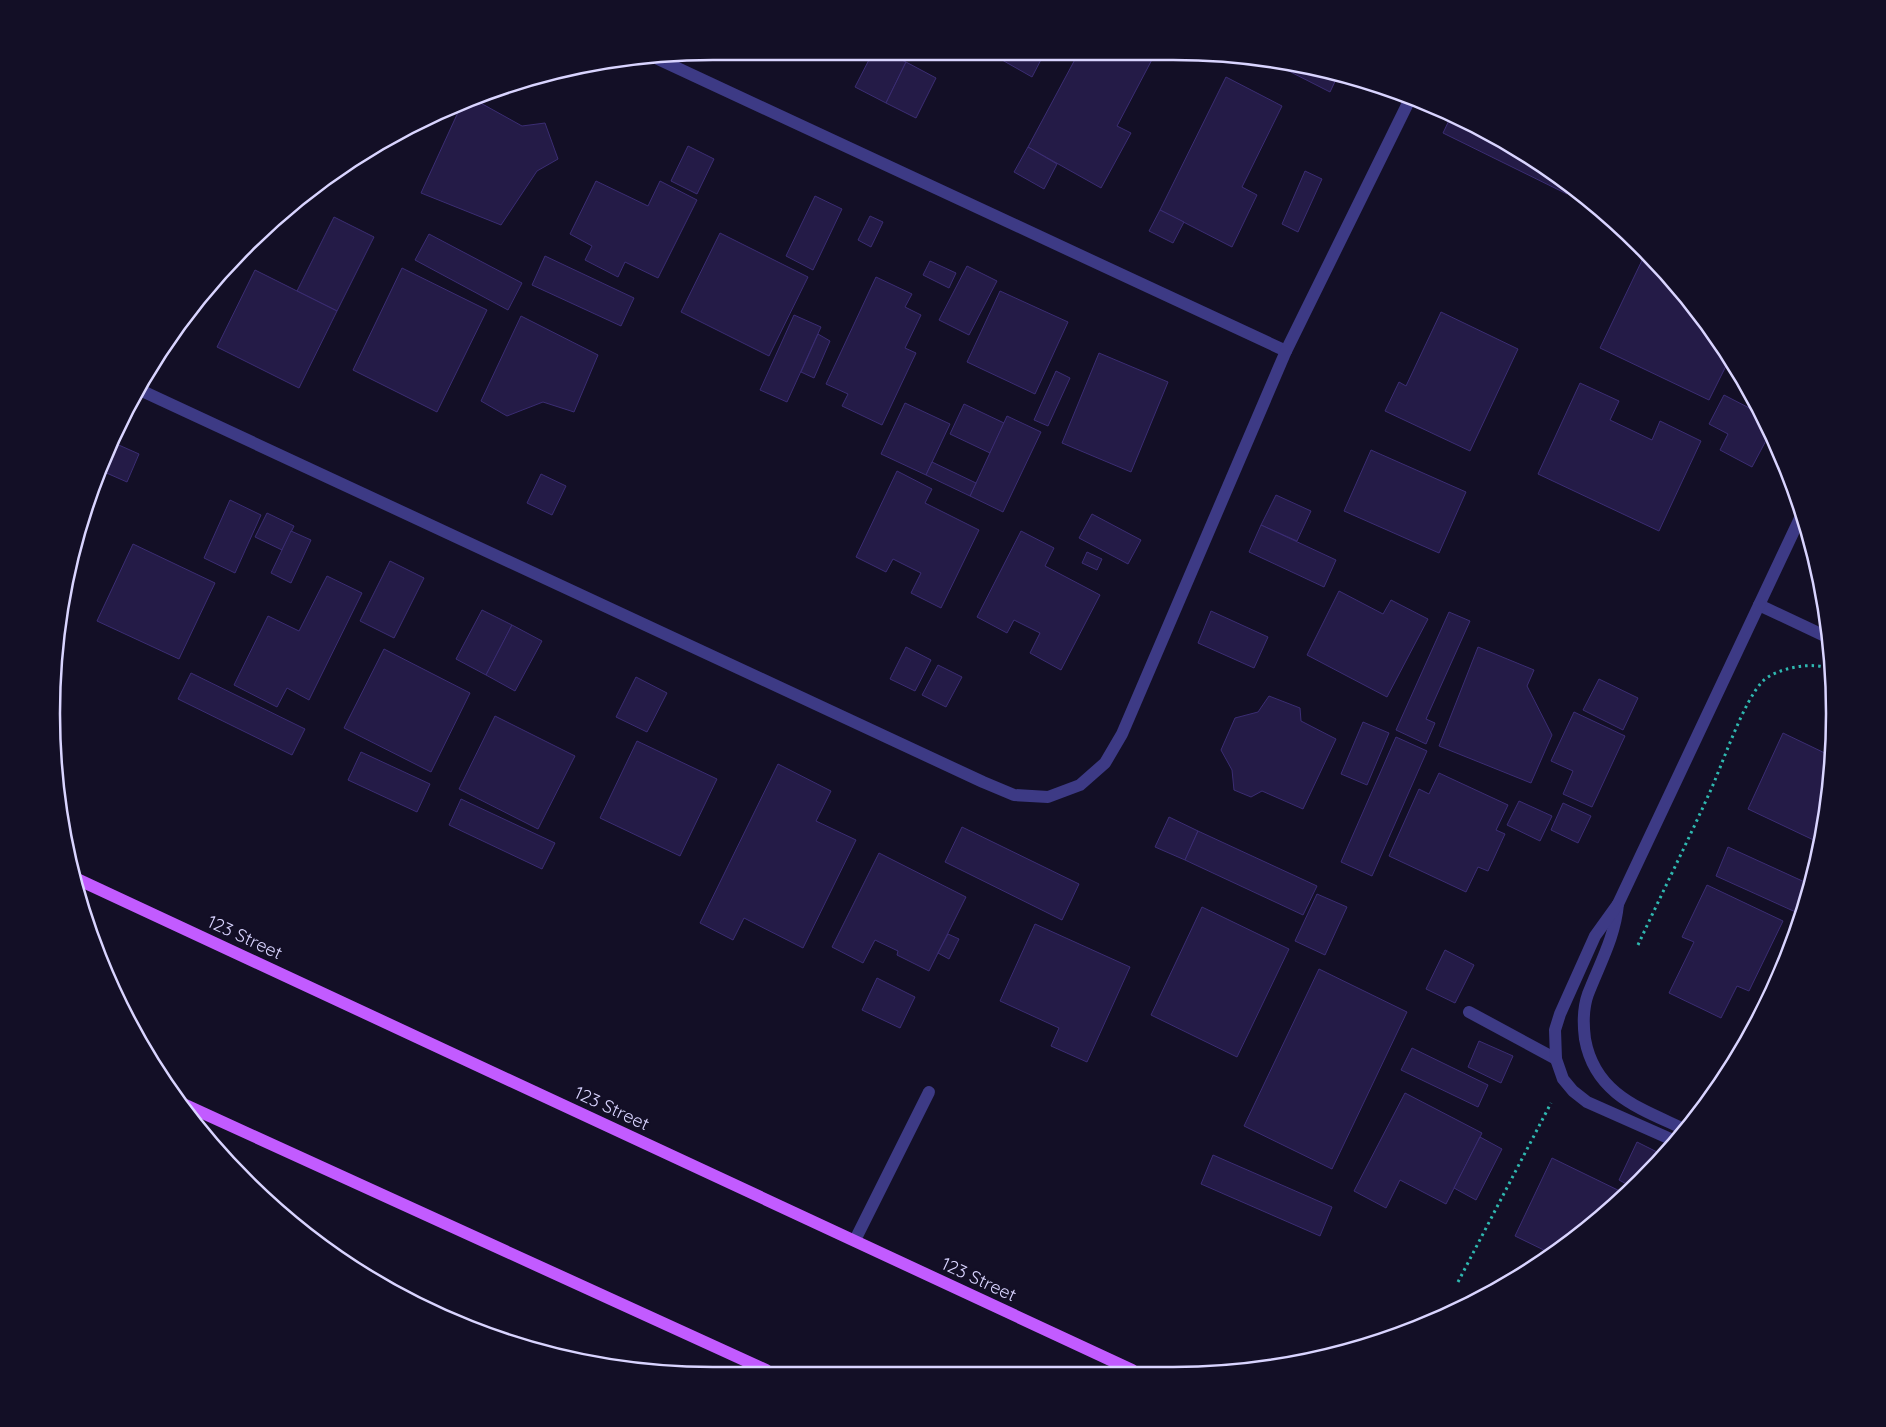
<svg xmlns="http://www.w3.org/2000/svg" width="1886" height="1427" font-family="Quicksand,sans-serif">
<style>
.building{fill:#241b47;stroke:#3b2d73}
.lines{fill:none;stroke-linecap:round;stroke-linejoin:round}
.path{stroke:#2fb8b0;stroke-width:3;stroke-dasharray:2.5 4;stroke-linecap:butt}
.minor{stroke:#3d3a85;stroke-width:12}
.major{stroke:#c25bff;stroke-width:12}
.labels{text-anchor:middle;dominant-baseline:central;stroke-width:4.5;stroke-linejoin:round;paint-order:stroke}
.street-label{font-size:18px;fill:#d9d4ff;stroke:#130f26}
.rim{fill:none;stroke:#d9d4ff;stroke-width:2.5}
</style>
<rect width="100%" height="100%" fill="#130f26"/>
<g class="building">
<polygon points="772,51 785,51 782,57"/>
<polygon points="873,52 885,52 906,62 886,103 855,87"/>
<polygon points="988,52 1045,52 1032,77"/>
<polygon points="1079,52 1156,52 1117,126 1131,133 1101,188 1028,147"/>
<polygon points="1269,61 1339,73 1330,92"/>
<polygon points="906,62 936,78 916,118 886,103"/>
<polygon points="1226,77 1282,106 1242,187 1257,195 1232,247 1160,210"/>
<polygon points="477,101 522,126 545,123 558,159 537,171 501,225 421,193 460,108"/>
<polygon points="1452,114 1500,140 1498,146 1529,162 1531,158 1541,163 1571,188 1567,194 1443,133"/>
<polygon points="688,146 714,159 697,194 671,181"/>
<polygon points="1028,147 1057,164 1044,189 1014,172"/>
<polygon points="1305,171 1322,179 1298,232 1282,224"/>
<polygon points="596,181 648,206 660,181 697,200 658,278 625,262 618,277 585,260 592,246 570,234"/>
<polygon points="815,196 842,209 813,270 786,256"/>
<polygon points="1160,210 1184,222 1173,243 1149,231"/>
<polygon points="870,216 883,222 871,247 858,240"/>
<polygon points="334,217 374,237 337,311 297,291"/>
<polygon points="720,233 808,277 769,356 681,312"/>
<polygon points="429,234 522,283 508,310 415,260"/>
<polygon points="1646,252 1723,345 1730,358 1709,400 1600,348"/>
<polygon points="545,256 634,298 621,326 532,285"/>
<polygon points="930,261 956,273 949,288 923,275"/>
<polygon points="967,266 997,281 969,335 939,320"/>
<polygon points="402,268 487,310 437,412 353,370"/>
<polygon points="255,270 337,311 299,388 217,347"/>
<polygon points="876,277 912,294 905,307 921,315 905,348 916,353 882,425 842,406 848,394 826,384"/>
<polygon points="1000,291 1068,322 1035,394 967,362"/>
<polygon points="1441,312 1518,349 1470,451 1385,411 1399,382 1406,386"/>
<polygon points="794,315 821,327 787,402 760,390"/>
<polygon points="521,316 598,355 574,412 543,402 507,416 481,401"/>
<polygon points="818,334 830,341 814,378 801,372"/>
<polygon points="1099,353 1168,382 1131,472 1062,443"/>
<polygon points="1056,371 1070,378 1048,426 1034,420"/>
<polygon points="1580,383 1619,401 1610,420 1652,440 1660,421 1701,441 1659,531 1538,474"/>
<polygon points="1724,395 1759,413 1770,433 1752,467 1720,450 1728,434 1709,424"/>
<polygon points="905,403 950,424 926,475 881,454"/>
<polygon points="964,404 1004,423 990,453 950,434"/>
<polygon points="1007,416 1041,432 1003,512 970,496"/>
<polygon points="112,442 139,454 127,482 102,471"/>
<polygon points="1371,450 1466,492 1439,553 1344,511"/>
<polygon points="932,462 976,483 970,496 926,475"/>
<polygon points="897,471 932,489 925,503 979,530 941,608 911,593 921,573 893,559 886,572 856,557"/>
<polygon points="541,474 566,486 552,515 527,503"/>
<polygon points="1276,495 1311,511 1297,541 1261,525"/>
<polygon points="230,500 261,515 235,573 204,558"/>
<polygon points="267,513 294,526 282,550 255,537"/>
<polygon points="1092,514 1141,540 1128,564 1079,538"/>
<polygon points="1261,525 1336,560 1324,587 1249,552"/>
<polygon points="291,531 311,540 291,583 271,573"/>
<polygon points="1021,531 1054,548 1045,566 1100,595 1061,670 1030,653 1040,633 1014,620 1007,633 977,617"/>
<polygon points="133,544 215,583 179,659 97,621"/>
<polygon points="1087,552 1102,559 1097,570 1082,563"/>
<polygon points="390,561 424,578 394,638 360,621"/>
<polygon points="327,576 362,593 309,700 287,688 277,707 234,685 268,616 299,631"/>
<polygon points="1339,591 1383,614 1391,600 1428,619 1387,697 1307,655"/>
<polygon points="482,610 512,625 486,675 456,659"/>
<polygon points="1211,611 1268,637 1254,668 1198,643"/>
<polygon points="1449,612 1470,621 1426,719 1435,723 1426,744 1396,730"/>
<polygon points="512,625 542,641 515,691 486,675"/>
<polygon points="906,647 931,660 915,691 890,679"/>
<polygon points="1478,647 1534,670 1527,686 1552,735 1531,783 1439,746"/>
<polygon points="384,649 470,693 431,772 344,728"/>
<polygon points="938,665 962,677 946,707 922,695"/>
<polygon points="191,673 305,729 292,755 178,699"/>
<polygon points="636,677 667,693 647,732 616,717"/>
<polygon points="1599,679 1638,698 1623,730 1583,710"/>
<polygon points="1269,696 1300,708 1301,721 1336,739 1303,809 1262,791 1251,797 1234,790 1232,770 1221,750 1235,718 1258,712"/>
<polygon points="1574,712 1625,736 1592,807 1563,794 1573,771 1551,761"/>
<polygon points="495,716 575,756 538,829 459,789"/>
<polygon points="1363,722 1389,733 1367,785 1341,774"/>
<polygon points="1783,733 1831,756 1822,844 1748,809"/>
<polygon points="1396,737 1427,751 1372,876 1341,862"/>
<polygon points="637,741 717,779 680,856 600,818"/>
<polygon points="361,752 430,784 417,812 348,780"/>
<polygon points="778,764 831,791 816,821 856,840 803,948 744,918 733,940 700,923"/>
<polygon points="1439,773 1508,805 1496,830 1505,834 1488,871 1478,867 1466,892 1389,856 1419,789 1429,794"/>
<polygon points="461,799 555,843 542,869 449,825"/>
<polygon points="1519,801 1552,816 1540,841 1507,825"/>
<polygon points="1563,803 1591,816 1578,843 1551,830"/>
<polygon points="1169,817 1198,831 1185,860 1155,847"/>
<polygon points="962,827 1079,884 1062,920 945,862"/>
<polygon points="1198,831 1317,886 1303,915 1185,860"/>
<polygon points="1728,847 1809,884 1800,914 1716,876"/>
<polygon points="879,853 966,897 929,971 897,955 898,951 875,940 863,963 832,947"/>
<polygon points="1707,885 1783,921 1749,991 1737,986 1721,1018 1669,993 1694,942 1682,937"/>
<polygon points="1317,894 1347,907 1325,955 1295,941"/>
<polygon points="1202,907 1289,949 1237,1057 1151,1015"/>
<polygon points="1035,924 1130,967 1087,1062 1051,1046 1059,1028 1000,1001"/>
<polygon points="948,934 959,939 949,959 938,953"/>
<polygon points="1445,950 1474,965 1455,1003 1426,989"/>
<polygon points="1319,969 1407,1012 1332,1169 1244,1126"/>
<polygon points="877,978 915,997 900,1028 862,1010"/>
<polygon points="1479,1041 1513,1056 1501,1083 1468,1067"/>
<polygon points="1412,1048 1488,1085 1478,1107 1401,1070"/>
<polygon points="1405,1093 1482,1133 1446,1204 1400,1180 1386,1208 1354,1191"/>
<polygon points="1480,1137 1502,1149 1476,1200 1454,1188"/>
<polygon points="1637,1142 1663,1155 1634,1188 1619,1180"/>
<polygon points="1213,1155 1332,1207 1320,1236 1201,1184"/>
<polygon points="1552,1158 1626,1194 1552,1254 1515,1236"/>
</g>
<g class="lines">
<g class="path">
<path d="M 1638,945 C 1661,895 1686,845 1709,794 C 1722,766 1743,701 1763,681 C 1776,668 1814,661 1830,669"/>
<polyline points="1458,1282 1551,1103"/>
</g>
<g class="minor">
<polyline points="658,59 1286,351"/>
<polyline points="140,390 983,782 1014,795 1048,797 1080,785 1105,763 1122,734 1286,351 1410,99"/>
<polyline points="1759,605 1827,637"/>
<path d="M 1618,904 C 1615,937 1600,963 1588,994 C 1583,1008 1583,1024 1585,1039 C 1595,1094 1639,1108 1684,1129"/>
<polyline points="1469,1012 1556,1059"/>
<polyline points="1675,1141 1587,1102 1573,1091 1563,1079 1556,1059 1555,1030 1560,1014 1595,936 1618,904 1801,516"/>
<polyline points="855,1240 929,1092"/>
</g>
<g class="major">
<polyline points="77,879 1132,1370"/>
<polyline points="181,1103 766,1370"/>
</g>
</g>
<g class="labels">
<g class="street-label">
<text transform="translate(245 937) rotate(25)">123 Street</text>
<text transform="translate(612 1108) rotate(25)">123 Street</text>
<text transform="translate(979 1279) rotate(25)">123 Street</text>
</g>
</g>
<path d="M0 0H1886V1427H0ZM713 60H1173A653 653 0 0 1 1826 713V714A653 653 0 0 1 1173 1367H713A653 653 0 0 1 60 714V713A653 653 0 0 1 713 60Z" fill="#130f26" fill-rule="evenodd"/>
<path class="rim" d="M713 60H1173A653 653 0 0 1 1826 713V714A653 653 0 0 1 1173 1367H713A653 653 0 0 1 60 714V713A653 653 0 0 1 713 60Z"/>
</svg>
